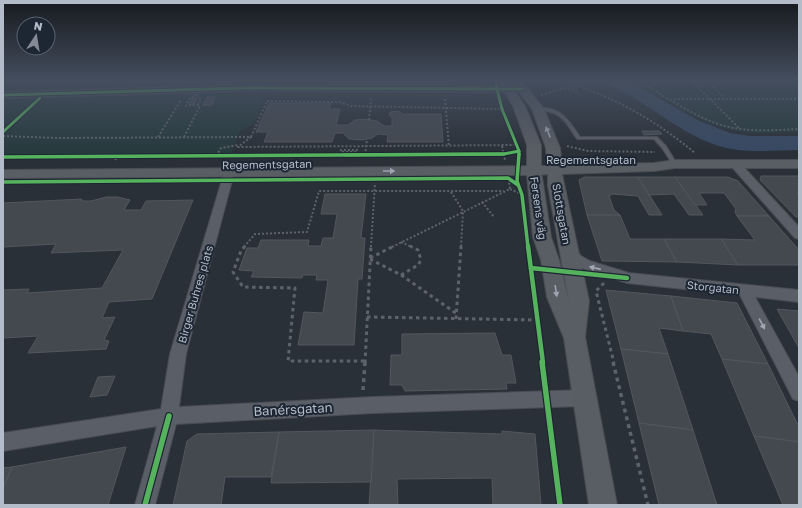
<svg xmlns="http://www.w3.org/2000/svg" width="802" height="508" font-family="'Golos Text',sans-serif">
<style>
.green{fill:#273a3e}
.water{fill:#384963}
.building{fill:#444950;stroke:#52575f}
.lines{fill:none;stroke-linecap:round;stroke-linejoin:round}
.lane-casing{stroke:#484c53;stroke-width:2}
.street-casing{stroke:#484c53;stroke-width:2}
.secondary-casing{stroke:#484c53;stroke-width:2}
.path-far2{stroke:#5d636a;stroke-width:2;stroke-dasharray:2 2;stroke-linecap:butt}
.path-far1{stroke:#5d636a;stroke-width:3;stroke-dasharray:3.5 3.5;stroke-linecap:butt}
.path{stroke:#5d636a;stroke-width:3.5;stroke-dasharray:4 4;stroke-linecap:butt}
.lane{fill:#5a5e66;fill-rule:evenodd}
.street{fill:#5a5e66;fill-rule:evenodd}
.secondary{fill:#595d64;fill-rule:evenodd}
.tram{stroke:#595d64;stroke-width:1}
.cycleway-far3-casing{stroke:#1d2633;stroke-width:5}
.cycleway-far2-casing{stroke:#1d2633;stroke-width:5.5}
.cycleway-far1-casing{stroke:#1d2633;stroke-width:7}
.cycleway-casing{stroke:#1d2633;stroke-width:8}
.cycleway-far3{stroke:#56b35d;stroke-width:3}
.cycleway-far2{stroke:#56b35d;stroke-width:3.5}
.cycleway-far1{stroke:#56b35d;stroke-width:4.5}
.cycleway{stroke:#56b35d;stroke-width:5.5}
.oneway{fill:#9da4b0}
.oneway2{fill:#a2a9b5}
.labels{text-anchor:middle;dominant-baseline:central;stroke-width:4;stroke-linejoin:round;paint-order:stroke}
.street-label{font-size:11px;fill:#b4bcc9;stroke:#1d2633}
.near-street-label{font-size:13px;fill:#b4bcc9;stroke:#1d2633}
</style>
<rect width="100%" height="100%" fill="#2a3038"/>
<g class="green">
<path d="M 3,81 L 490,81 L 491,84 L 365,83 L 362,82 L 243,83 L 237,96 L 264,96 C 259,116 260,122 240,131 L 231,154 L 3,156 Z"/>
<path d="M 633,81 L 799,81 L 799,132 C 775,133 749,135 726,129 C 698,121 659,96 633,81 Z"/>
</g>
<path class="water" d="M 598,81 L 629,81 L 697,120 L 730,133 L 750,136 L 799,136 L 799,150 C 773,150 744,154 719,146 C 674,132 642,95 598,81 Z"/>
<g class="building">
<polygon points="207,97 215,97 212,105 203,105"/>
<polygon points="192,98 197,99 194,104 189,105"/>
<polygon points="269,103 331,103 329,109 340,109 336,125 348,125 355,120 364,119 377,121 384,126 392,126 392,117 389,115 390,112 398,111 403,114 441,114 443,142 387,142 388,135 378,134 372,138 362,140 349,139 343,133 335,133 332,142 264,142 268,132 256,132"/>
<polygon points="642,131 659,131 662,134 644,135"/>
<polygon points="761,176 799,176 799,193 797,193 799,195 799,217 796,217 760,180"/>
<polygon points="584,177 638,177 662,215 649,215 638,196 612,194 609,196 614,210 620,215 587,215 579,180"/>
<polygon points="638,177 675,177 703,215 689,215 674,194 649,195"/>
<polygon points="675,177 728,177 738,181 769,216 737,216 735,212 736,209 724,193 699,193 707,205 695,205"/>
<polygon points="325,194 366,194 361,238 365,238 362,279 358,279 354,345 298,345 304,312 323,313 328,280 316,280 317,275 303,275 302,278 251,277 254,271 239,270 247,248 258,248 261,240 309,240 308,246 321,246 323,238 333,238 337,214 321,214"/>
<polygon points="106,197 118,197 130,200 124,210 141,210 146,201 193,200 152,299 109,302 102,318 115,317 104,340 109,341 106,349 28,353 38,336 3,338 3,290 29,289 27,293 102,288 123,250 51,253 56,244 3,247 3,203 82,199 81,201 91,201"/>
<polygon points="587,215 620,215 630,239 664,239 677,262 602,261"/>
<polygon points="737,216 769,216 799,250 799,265 738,265 721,239 755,240"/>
<polygon points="664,239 721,239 738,265 677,262"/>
<polygon points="606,290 671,296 683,331 659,328 668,354 621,349"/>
<polygon points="671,296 737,303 768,364 722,359 711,334 683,331"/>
<polygon points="777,309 799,311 799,348"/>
<polygon points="495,333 502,355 511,355 516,383 506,383 507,389 405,391 402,385 390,385 391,355 402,355 402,334"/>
<polygon points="621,349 668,354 693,430 639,423"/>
<polygon points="722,359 768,364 799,427 799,442 754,436"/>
<polygon points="115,376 107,395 90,397 98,377"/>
<polygon points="639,423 693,430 717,505 659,505"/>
<polygon points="374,430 502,434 502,431 535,434 541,505 493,505 492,478 397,479 398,505 369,505"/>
<polygon points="374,430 371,482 271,483 279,432"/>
<polygon points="279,432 271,477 225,477 221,505 173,505 187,441 197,434"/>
<polygon points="754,436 799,442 799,505 783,505"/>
<polygon points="126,447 108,505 3,505 3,488 12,467"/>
<polygon points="12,467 3,488 3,468"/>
</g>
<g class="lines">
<defs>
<path id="lane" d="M 537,108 C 560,106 568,119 580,137 L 657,137 L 666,146 L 677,164 L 677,165 L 673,165 L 662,148 L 654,139 L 577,139 C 565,121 562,112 538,110 L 537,110 Z"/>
<g id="street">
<polygon points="244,85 522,86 526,89 522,92 244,91 3,98 3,92"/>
<polygon points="735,161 739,162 799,227 799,239 795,238 731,166 730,164"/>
<polygon points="229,170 234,173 186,354 179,407 373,397 584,390 590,392 593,398 590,404 584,406 373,413 176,424 155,505 135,505 157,426 3,451 3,433 161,409 170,354 224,173"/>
<polygon points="569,246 574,248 581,256 590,261 629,273 799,290 799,302 755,297 799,377 799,401 793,399 740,295 627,283 576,266 568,259 563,251 564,248"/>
</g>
<path id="secondary" d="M 498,81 L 508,81 L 525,106 L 541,145 L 541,166 L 547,166 L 546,148 L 532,109 L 511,81 L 522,81 L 544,109 L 560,148 L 562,165 L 654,163 L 675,160 L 799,160 L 799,168 L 675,168 L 654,171 L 562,174 L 589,301 L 585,337 L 617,505 L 589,505 L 564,338 L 547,297 L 541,260 L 533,237 L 527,175 L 3,178 L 3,170 L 527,166 L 527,145 L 513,106 ZM 548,174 L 548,186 L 569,302 L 559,260 L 551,237 L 542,177 L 541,175 Z"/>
</defs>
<use href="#lane" class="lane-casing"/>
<use href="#street" class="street-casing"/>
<use href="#secondary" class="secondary-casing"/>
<g class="path-far2">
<path d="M 563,81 C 613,96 655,120 695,153"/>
<path d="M 639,81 C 665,96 700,121 729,127 C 751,132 776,130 799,129"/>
<polyline points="692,81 739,128"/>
<polyline points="707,81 725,98"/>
<polygon points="196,95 201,99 199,104 186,106 189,99"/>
<path d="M 541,95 C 554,92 569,82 579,94"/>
<polyline points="445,99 449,147"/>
<polyline points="674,99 799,99"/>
<polyline points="267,101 340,102 351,106 502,109"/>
<polyline points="369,120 371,99"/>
<polyline points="3,136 57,138 251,137 238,147 517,145"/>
<polyline points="158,137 181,100"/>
<polyline points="184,137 200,106 197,105"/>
<polyline points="251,137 267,101"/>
<polyline points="502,146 505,160"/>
<polyline points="567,146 588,151 655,152"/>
<polyline points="356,155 357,152 341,152 341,150 357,150 358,147"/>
<polyline points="365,155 367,139"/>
<polyline points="216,156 221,148 239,145"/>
<polyline points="115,160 117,157"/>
<polyline points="510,189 521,194"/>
<polyline points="451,192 463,211 461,247"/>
<polyline points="482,202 494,217"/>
<polyline points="401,242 412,247"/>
<polyline points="244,247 255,234 307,232 319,191 504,191"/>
<polyline points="371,247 375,183"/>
<polyline points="392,247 510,189 509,182"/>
</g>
<g class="path-far1">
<polyline points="245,246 241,251 233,272 243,287 295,288 288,361 365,361"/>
<polyline points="370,258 394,246"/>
<polyline points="370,259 401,275 457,314"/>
<polyline points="401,275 418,265 421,260 418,250 410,246"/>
<polyline points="604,283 596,291 614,363"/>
<polyline points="367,317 537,320"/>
<polyline points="456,319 461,246"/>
<polyline points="365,363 371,246"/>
</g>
<g class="path">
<polyline points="613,362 648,505"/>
<polyline points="363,390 365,362"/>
</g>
<use href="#lane" class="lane"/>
<use href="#street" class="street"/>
<use href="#secondary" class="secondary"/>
<polyline class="tram" points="3,95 191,89 338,88"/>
<defs>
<g id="cycleway-far3">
<polyline points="495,81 502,109 519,151 519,155"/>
<polyline points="3,95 244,88 522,89"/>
<polyline points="3,132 40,98"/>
<polyline points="345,155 504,154 519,151"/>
</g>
<g id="cycleway-far2">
<polyline points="519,154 517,181 522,195 528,247"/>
<polyline points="3,157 504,154"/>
<polyline points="3,182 508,178 518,185"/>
</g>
<g id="cycleway-far1">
<polyline points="528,246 543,363"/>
<polyline points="531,268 627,278"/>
</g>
<g id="cycleway">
<polyline points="542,362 560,505"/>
<polyline points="145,505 169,416"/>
</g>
</defs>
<use href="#cycleway-far3" class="cycleway-far3-casing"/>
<use href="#cycleway-far2" class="cycleway-far2-casing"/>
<use href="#cycleway-far1" class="cycleway-far1-casing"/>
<use href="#cycleway" class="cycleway-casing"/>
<use href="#cycleway-far3" class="cycleway-far3"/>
<use href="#cycleway-far2" class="cycleway-far2"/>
<use href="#cycleway-far1" class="cycleway-far1"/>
<use href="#cycleway" class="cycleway"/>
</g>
<defs><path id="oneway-solid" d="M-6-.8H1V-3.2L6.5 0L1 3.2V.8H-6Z"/></defs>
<g class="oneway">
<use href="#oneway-solid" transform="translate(548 132) rotate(-112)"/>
<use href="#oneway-solid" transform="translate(389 171)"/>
<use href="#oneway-solid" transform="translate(556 291) rotate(81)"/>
</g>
<g class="oneway2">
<use href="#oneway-solid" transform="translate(595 268) rotate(-167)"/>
<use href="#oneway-solid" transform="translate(762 324) rotate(62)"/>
</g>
<linearGradient id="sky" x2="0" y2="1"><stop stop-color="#171a1f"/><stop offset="0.53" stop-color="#444e5e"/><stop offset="1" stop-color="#444e5e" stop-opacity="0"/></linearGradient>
<rect width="802" height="152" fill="url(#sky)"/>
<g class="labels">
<g class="street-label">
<text x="591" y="159">Regementsgatan</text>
<text transform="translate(267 164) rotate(-1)">Regementsgatan</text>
<text transform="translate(539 208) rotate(82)">Fersens väg</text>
<text transform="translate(562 214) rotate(80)">Slottsgatan</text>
<text transform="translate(713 287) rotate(6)">Storgatan</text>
<text transform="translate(195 294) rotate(-74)">Birger Buhres plats</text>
</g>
<g class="near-street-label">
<text transform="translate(293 409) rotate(-3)">Banérsgatan</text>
</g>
</g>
<rect width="802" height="508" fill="none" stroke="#b4bcc9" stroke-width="8"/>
<g transform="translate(36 36) rotate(12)"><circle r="19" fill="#1d2633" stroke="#59626f"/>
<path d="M0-3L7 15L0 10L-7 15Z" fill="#848b96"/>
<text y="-6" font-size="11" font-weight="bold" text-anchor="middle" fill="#b4bcc9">N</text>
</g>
</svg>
